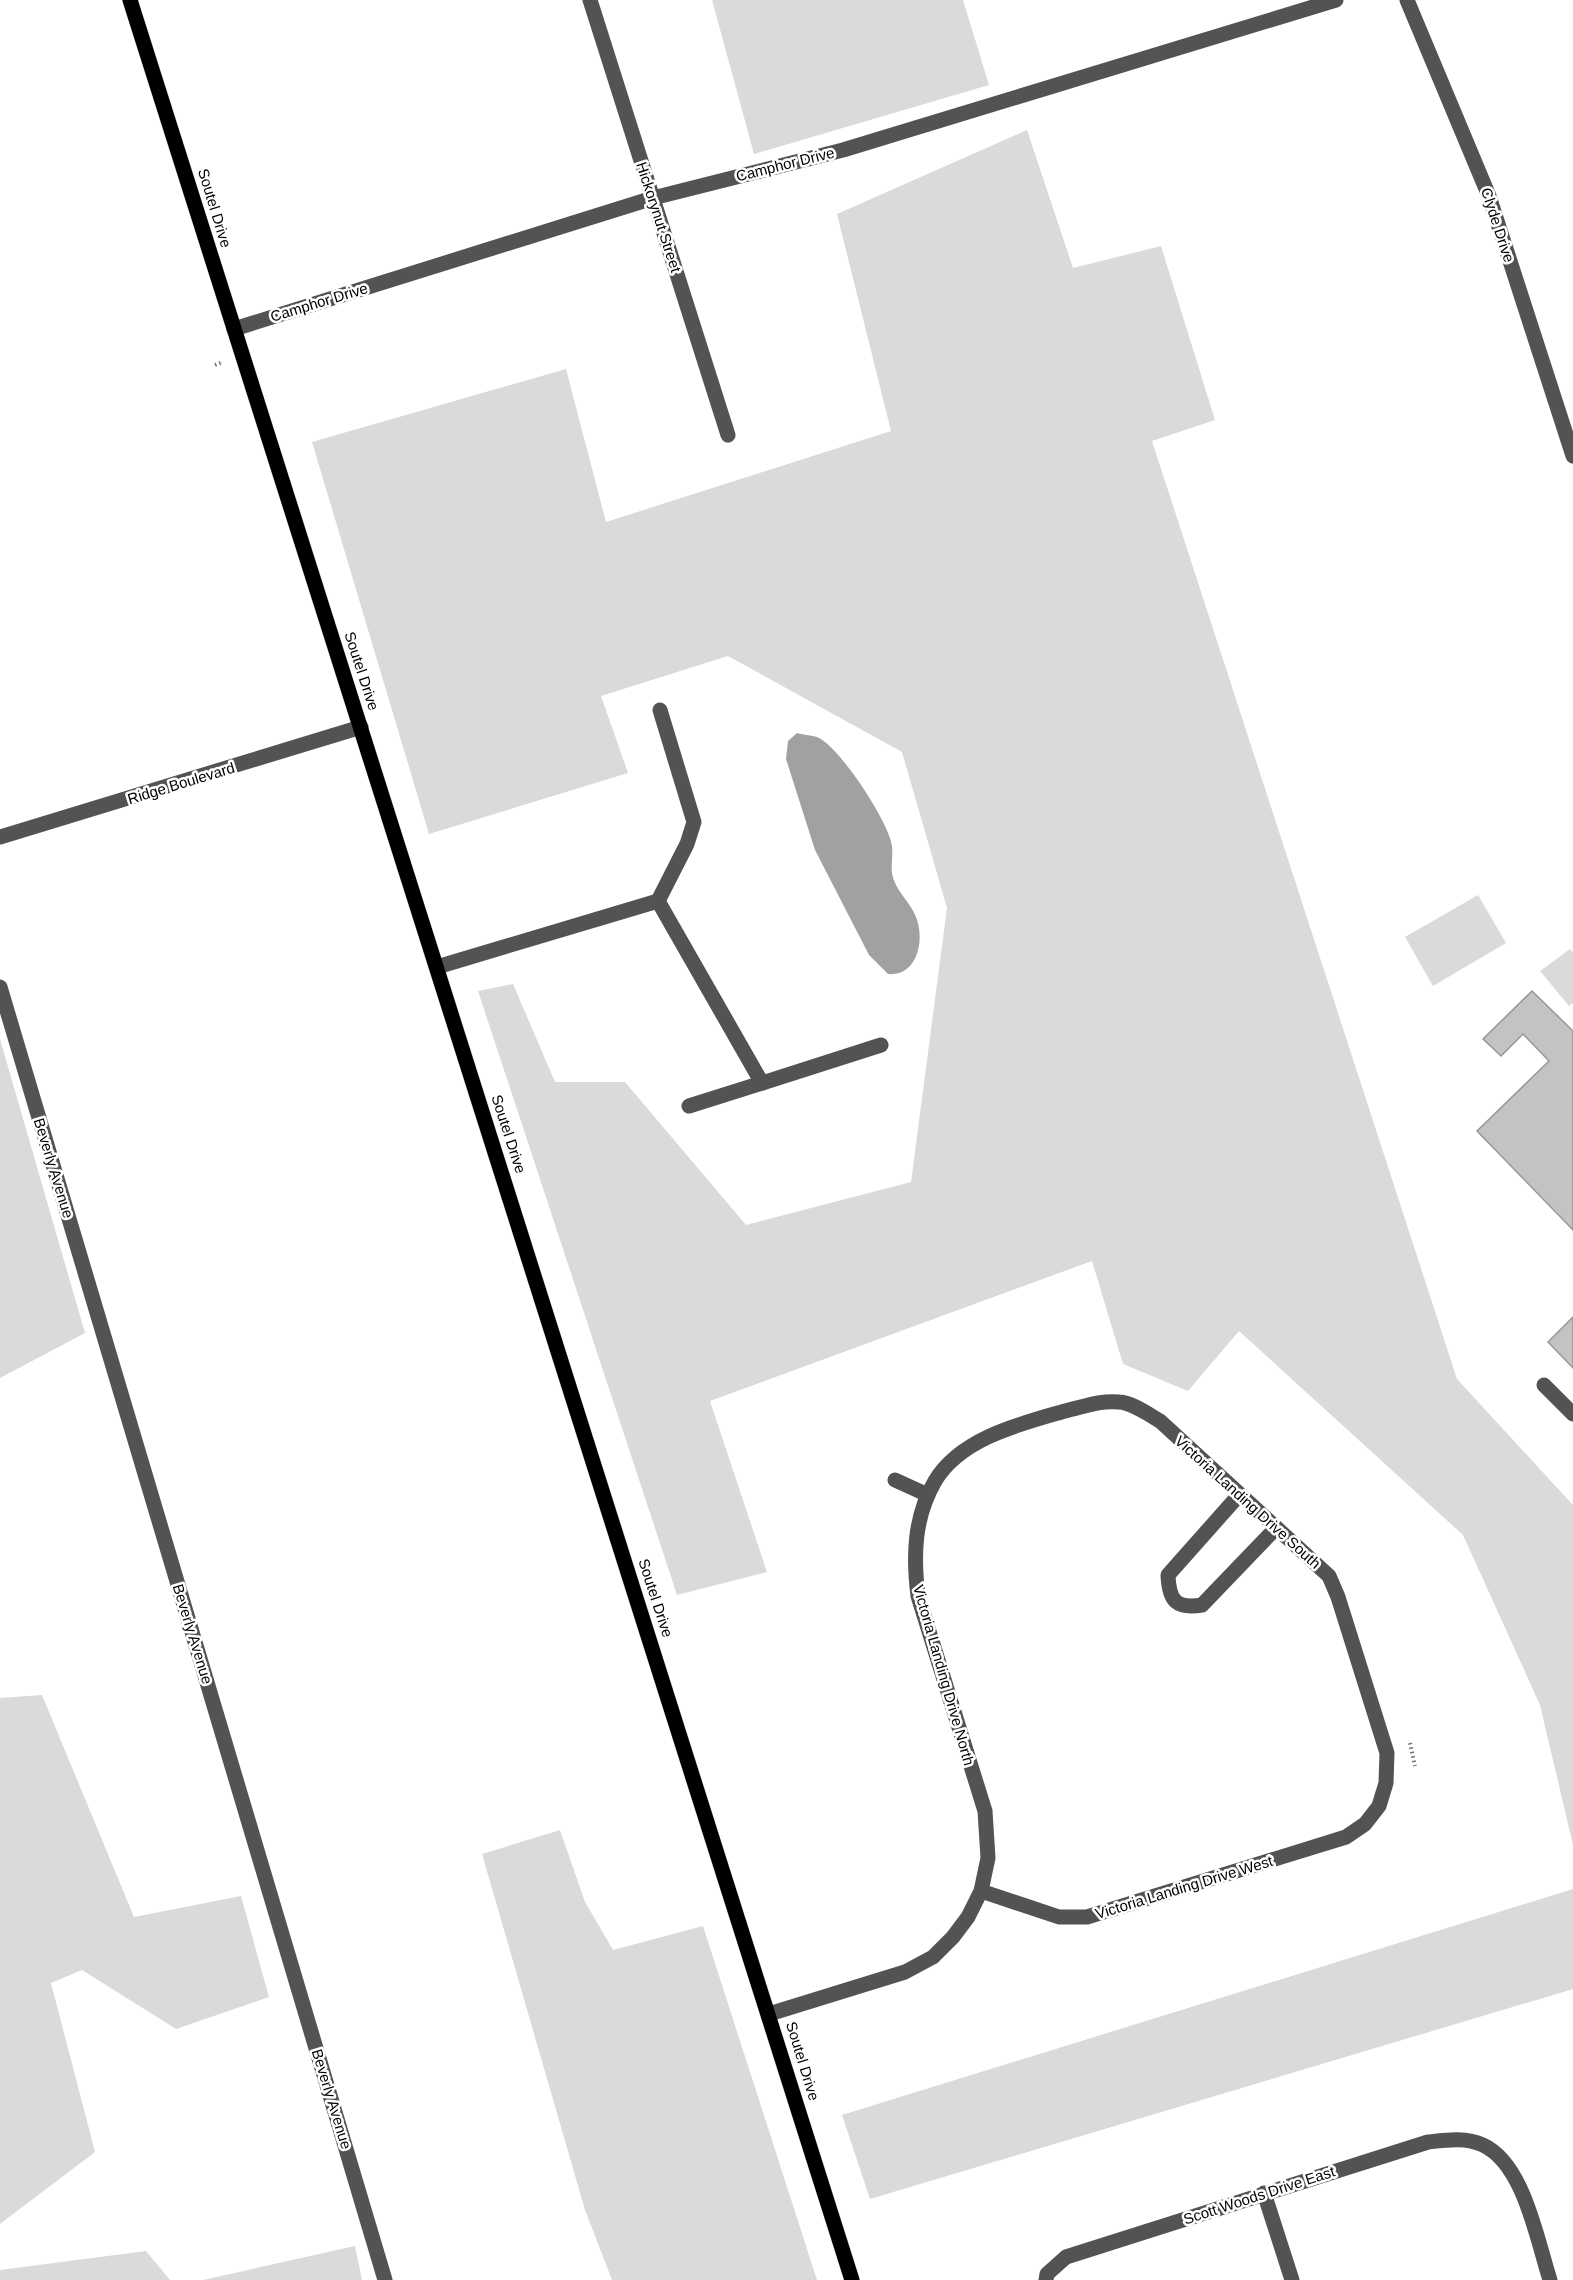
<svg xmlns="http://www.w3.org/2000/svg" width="1573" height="2280" font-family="Helvetica,sans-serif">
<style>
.green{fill:#dadada}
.water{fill:#a1a1a1}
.building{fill:#c3c3c3;stroke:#979797;stroke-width:1.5}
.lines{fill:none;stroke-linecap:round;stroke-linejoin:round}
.major-casing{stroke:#dbdbdb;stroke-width:16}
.path{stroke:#757575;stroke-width:4;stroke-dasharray:1.5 3;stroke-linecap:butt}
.minor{stroke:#535353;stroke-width:15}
.major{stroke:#000;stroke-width:15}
.labels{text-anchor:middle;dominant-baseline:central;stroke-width:5;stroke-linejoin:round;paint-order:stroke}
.street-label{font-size:15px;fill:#000;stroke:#fff}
</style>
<rect width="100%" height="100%" fill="#fff"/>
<g class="green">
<polygon points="712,0 963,0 989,85 754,154"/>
<polygon points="1027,130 1073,268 1161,246 1215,420 1152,441 1457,1379 1573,1505 1573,1845 1540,1705 1463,1535 1239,1331 1188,1391 1123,1364 1092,1261 710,1401 767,1572 677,1595 478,991 513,984 555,1082 625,1082 746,1225 911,1182 947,908 902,752 728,656 601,696 628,773 429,834 312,442 566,369 606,522 891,431 837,214"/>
<polygon points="1478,895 1506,943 1433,986 1405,937"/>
<polygon points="1570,949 1573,952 1573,1003 1569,1006 1540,971"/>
<polygon points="0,1039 85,1333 0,1378"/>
<polygon points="42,1695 134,1917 241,1896 269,1997 176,2029 82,1970 51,1983 95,2152 0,2224 0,1698"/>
<polygon points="560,1830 585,1902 613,1950 703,1926 817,2280 612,2280 585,2210 482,1854"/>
<polygon points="1573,1889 1573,1989 870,2199 842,2115"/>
<polygon points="355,2246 362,2280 203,2280"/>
<polygon points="146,2251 170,2280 0,2280 0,2270"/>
</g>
<path class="water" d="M 797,733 C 804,735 813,735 819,738 C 840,748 889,822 892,846 C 893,855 891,864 892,873 C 895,891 910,901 916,917 C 925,939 918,977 888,974 L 869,955 L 815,850 L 786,759 L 788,741 Z"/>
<g class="building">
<polygon points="1532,991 1573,1031 1573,1230 1477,1131 1549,1061 1523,1034 1501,1056 1483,1039"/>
<polygon points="1573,1317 1573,1368 1548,1342"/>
</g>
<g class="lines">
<defs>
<polyline id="major" points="130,0 852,2280"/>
</defs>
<use href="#major" class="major-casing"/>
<g class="path">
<polyline points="215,365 223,362"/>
<polyline points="1410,1743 1415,1766"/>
</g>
<g class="minor">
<polyline points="590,0 728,435"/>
<polyline points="1407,0 1489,196 1573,456"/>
<polyline points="234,329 653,198 843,150 1336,0"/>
<polyline points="0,837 361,727"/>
<polyline points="658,901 687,844 694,822 660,710"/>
<polyline points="437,967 658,901 762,1083 881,1045"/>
<polyline points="0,987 385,2280"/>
<polyline points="689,1106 762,1083"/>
<polyline points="1544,1385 1573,1414"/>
<polyline points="895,1480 928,1495"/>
<path d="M 1239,1495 L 1168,1575 C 1169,1601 1176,1609 1202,1605 L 1276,1528"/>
<path d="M 769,2014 L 905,1972 L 933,1957 L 953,1937 L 968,1917 L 981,1891 L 988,1858 L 985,1811 L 918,1596 C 913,1556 914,1517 935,1481 C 961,1438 1020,1424 1065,1411 C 1083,1407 1100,1400 1119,1402 C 1133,1403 1148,1414 1160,1421 L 1329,1576 L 1338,1597 L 1387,1753 L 1386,1783 L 1379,1806 L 1365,1824 L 1346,1837 L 1087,1917 L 1059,1917 L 981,1891"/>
<polyline points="1264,2193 1292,2280"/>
<path d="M 1046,2280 L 1047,2274 L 1066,2257 L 1428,2142 C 1446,2140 1466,2137 1483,2145 C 1524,2164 1537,2240 1550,2280"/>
</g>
<use href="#major" class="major"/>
</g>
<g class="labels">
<g class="street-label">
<text transform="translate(785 164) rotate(-14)">Camphor Drive</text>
<text transform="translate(215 208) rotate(73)">Soutel Drive</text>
<text transform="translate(659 217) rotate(72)">Hickorynut Street</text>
<text transform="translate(1498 225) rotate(72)">Clyde Drive</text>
<text transform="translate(319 302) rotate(-17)">Camphor Drive</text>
<text transform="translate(362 671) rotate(72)">Soutel Drive</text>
<text transform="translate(181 783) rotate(-17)">Ridge Boulevard</text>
<text transform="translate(509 1134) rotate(72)">Soutel Drive</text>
<text transform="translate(54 1168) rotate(73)">Beverly Avenue</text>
<text transform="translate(1248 1502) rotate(42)">Victoria Landing Drive South</text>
<text transform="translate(656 1598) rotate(72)">Soutel Drive</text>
<text transform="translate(193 1634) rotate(73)">Beverly Avenue</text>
<text transform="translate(944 1675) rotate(74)">Victoria Landing Drive North</text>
<text transform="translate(1184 1887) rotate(-17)">Victoria Landing Drive West</text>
<text transform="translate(803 2061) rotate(73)">Soutel Drive</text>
<text transform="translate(332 2099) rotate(73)">Beverly Avenue</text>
<text transform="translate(1259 2195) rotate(-18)">Scott Woods Drive East</text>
</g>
</g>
</svg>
